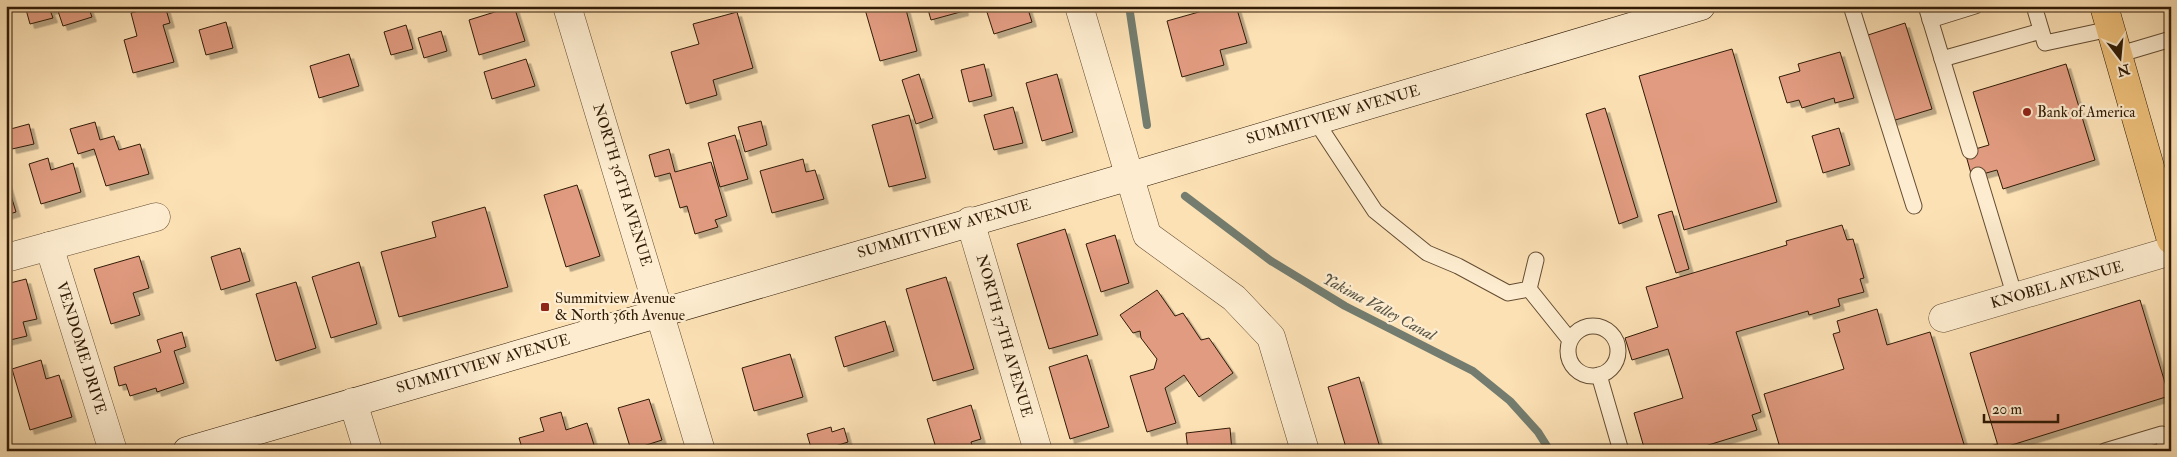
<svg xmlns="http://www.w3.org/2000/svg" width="2177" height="457" font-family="'IM FELL Double Pica',serif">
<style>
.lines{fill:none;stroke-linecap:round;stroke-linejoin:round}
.stream{stroke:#737c6e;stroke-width:8}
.building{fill:#e19b80;stroke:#301b06;filter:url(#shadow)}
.service-casing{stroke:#634c32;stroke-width:17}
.minor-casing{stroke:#634c32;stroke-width:29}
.secondary-casing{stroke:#301b06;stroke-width:29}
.primary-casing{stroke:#301b06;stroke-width:29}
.service{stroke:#fdeccf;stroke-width:15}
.minor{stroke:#fdeccf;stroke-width:28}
.secondary{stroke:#fdeccf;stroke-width:28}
.primary{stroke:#eec07a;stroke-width:28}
.poi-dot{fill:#8f2418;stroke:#fdeccf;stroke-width:2}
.labels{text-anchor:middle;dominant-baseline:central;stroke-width:4.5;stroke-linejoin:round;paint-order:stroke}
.poi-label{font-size:15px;fill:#301b06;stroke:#fdeccf;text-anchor:start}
.street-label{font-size:15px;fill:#301b06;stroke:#fdeccf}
.water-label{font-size:16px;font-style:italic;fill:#575343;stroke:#fdeccf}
</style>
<defs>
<filter id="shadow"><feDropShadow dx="4.5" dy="4.5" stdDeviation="0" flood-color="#0004"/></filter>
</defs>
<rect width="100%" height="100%" fill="#fce1b5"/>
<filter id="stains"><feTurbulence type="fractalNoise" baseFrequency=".004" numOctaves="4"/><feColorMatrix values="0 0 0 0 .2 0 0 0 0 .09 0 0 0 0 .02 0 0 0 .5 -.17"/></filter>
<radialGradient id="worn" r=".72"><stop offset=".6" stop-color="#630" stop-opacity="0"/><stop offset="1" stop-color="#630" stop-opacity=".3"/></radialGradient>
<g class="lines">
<g class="stream">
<polyline points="1129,6 1147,125"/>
<polyline points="1185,196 1271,261 1345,306 1473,371 1510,401 1538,432 1550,451"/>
</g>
</g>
<g class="building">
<polygon points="25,6 88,6 92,17 63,26 57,8 50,10 53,18 30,24"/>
<polygon points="157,6 165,6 170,23 163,25 174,62 133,73 124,40 137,36 131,13"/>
<polygon points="514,6 525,41 479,55 469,20"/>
<polygon points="864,6 905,6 917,51 880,61"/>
<polygon points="927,6 963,6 964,11 931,20"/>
<polygon points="985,6 1027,6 1032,22 994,34"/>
<polygon points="1220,6 1236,6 1247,43 1220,50 1224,65 1182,77 1167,21"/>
<polygon points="737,12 753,68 713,80 717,95 686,104 671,52 699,44 693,24"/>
<polygon points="226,22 233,48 206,55 199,30"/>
<polygon points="1905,23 1932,109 1892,121 1865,36"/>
<polygon points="406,25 413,49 391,55 384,32"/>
<polygon points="441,31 447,51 424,58 418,38"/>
<polygon points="1732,49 1777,202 1684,230 1639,76"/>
<polygon points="1840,52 1854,98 1835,103 1834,98 1802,108 1799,100 1787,103 1779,77 1800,71 1798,64"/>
<polygon points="349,54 359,86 319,98 310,66"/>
<polygon points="526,59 535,86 492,99 484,72"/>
<polygon points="984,64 992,96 969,102 961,70"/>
<polygon points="2066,64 2095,160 2003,189 1997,170 1972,177 1965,152 1989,145 1973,92"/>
<polygon points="919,74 933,118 916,124 902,80"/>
<polygon points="1057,74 1073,132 1042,141 1026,83"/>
<polygon points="1013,107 1023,143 994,150 984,115"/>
<polygon points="1605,108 1638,217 1619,224 1586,114"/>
<polygon points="909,115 926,178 889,187 872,125"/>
<polygon points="761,121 767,145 745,152 738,127"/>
<polygon points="95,122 100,140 114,136 119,150 140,144 149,174 106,186 94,149 78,154 70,129"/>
<polygon points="29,124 34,144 12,149 7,130"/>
<polygon points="1839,128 1850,165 1823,173 1812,136"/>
<polygon points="735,135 748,179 720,187 708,143"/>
<polygon points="669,149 675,172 711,162 727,216 715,220 718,227 695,234 687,206 680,208 670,173 655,177 649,155"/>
<polygon points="48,158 51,170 73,163 81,192 41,204 29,164"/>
<polygon points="803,159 806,172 815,170 824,199 772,213 760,171"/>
<polygon points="6,179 16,212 6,215"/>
<polygon points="577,185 600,256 566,267 544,195"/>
<polygon points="485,207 508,287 399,317 381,252 436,237 432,222"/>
<polygon points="1672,211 1689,269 1676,273 1658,215"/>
<polygon points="1842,225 1847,240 1853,239 1864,278 1860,279 1864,292 1838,299 1840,306 1809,315 1808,311 1736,332 1761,412 1752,415 1757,430 1689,451 1645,451 1634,413 1683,398 1668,349 1632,360 1625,338 1658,327 1646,287 1787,245 1786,241"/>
<polygon points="1065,229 1098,335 1049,349 1017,244"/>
<polygon points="1115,235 1129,283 1101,292 1086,244"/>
<polygon points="240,248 250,281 221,290 211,257"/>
<polygon points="139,256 149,288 133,293 140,315 111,324 94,269"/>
<polygon points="359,262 377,324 331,338 312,277"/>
<polygon points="946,277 974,369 933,381 906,289"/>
<polygon points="26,279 37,319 23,322 27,336 6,341 6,284"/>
<polygon points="296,282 316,348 276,361 256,294"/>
<polygon points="1157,290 1175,316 1183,313 1201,340 1209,338 1233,373 1199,397 1184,375 1165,388 1176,423 1147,432 1130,376 1154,369 1157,359 1141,338 1140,331 1133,333 1120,315"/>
<polygon points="2140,300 2169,396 1999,449 1970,353"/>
<polygon points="1877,309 1887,345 1930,332 1966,451 1781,451 1764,394 1844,369 1833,334 1840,332 1837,321"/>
<polygon points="885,321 894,351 844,367 835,337"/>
<polygon points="182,332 186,347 174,351 184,383 157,392 156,388 130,396 126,384 119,386 114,367 161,352 157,340"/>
<polygon points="790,354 803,397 754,411 742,368"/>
<polygon points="1087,355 1109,427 1070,439 1049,367"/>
<polygon points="41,360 46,379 59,375 72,417 30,430 12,369"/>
<polygon points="1359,377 1381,451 1347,451 1328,387"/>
<polygon points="649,399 662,440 631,450 618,408"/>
<polygon points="971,405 981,439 971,442 974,451 946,451 945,449 937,451 927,419"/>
<polygon points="561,412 566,430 587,423 596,451 523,451 519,438 544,431 540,418"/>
<polygon points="831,427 832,432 844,428 848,442 820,451 812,451 807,434"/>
<polygon points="1230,428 1232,451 1188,451 1186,433"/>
<polygon points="1997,444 1999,451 1974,451"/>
</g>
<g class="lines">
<defs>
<g id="service">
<polyline points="1851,6 1914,206"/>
<polyline points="1926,6 1970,151"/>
<polyline points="2034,6 2045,43 2110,29"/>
<polyline points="1930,20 1975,6"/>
<polyline points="2117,55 2171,39"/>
<polyline points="1942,59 2041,31"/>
<polyline points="1315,120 1375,211 1427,253 1458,266 1508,293 1529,289 1536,260"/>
<polyline points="1978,175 2015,297"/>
<polyline points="1529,289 1570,340"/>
<circle cx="1593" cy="351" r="25"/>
<polyline points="1599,375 1621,451"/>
<polyline points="2105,451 2162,434 2167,451"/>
</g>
<g id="minor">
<polyline points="567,6 701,451"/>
<polyline points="1079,6 1147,235 1234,298 1271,337 1305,451"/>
<polyline points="970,221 1038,451"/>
<polyline points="49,246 113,451"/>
<polyline points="6,258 156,217"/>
<polyline points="1943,318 2171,251"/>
<polyline points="353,402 368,451"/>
</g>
<polyline id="secondary" points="187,451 1144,172 1701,6"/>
<polyline id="primary" points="2104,6 2171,240"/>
</defs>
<use href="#service" class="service-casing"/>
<use href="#minor" class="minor-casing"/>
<use href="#secondary" class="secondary-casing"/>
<use href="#primary" class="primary-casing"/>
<use href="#service" class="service"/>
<use href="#minor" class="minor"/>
<use href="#secondary" class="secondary"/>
<use href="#primary" class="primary"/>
</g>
<g class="poi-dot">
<circle cx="2027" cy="112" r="5"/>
<rect x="540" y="302" width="10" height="10" rx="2.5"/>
</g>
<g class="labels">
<g class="poi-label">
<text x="2037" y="112">Bank of America</text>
<text x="555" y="298">Summitview Avenue<tspan x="555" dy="17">&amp; North 36th Avenue</tspan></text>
</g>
<g class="street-label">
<text transform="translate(1333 115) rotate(-16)">SUMMITVIEW AVENUE</text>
<text transform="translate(622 185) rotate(73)">NORTH 36TH AVENUE</text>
<text transform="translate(944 229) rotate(-16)">SUMMITVIEW AVENUE</text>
<text transform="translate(2057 285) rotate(-16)">KNOBEL AVENUE</text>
<text transform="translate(1004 336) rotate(74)">NORTH 37TH AVENUE</text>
<text transform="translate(81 348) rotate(73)">VENDOME DRIVE</text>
<text transform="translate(483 364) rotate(-16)">SUMMITVIEW AVENUE</text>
</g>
<g class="water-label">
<text transform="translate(1379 307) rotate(28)">Yakima Valley Canal</text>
</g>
</g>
<rect width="2177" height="457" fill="none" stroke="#fce1b5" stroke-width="25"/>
<rect x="8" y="8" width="2162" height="442" fill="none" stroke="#301b06" stroke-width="2.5"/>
<rect x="12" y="12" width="2152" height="432" fill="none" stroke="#301b06"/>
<g transform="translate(2120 58) rotate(164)" stroke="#fdeccf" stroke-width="4" paint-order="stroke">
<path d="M0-4L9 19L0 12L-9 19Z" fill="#301b06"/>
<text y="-8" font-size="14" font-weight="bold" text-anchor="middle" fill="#301b06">N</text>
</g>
<path d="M1984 414v8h74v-8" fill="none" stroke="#301b06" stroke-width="2.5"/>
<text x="1992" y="414" font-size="15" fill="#301b06" stroke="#fdeccf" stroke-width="4" paint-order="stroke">20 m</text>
<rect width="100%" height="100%" filter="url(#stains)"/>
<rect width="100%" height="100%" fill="url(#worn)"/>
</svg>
